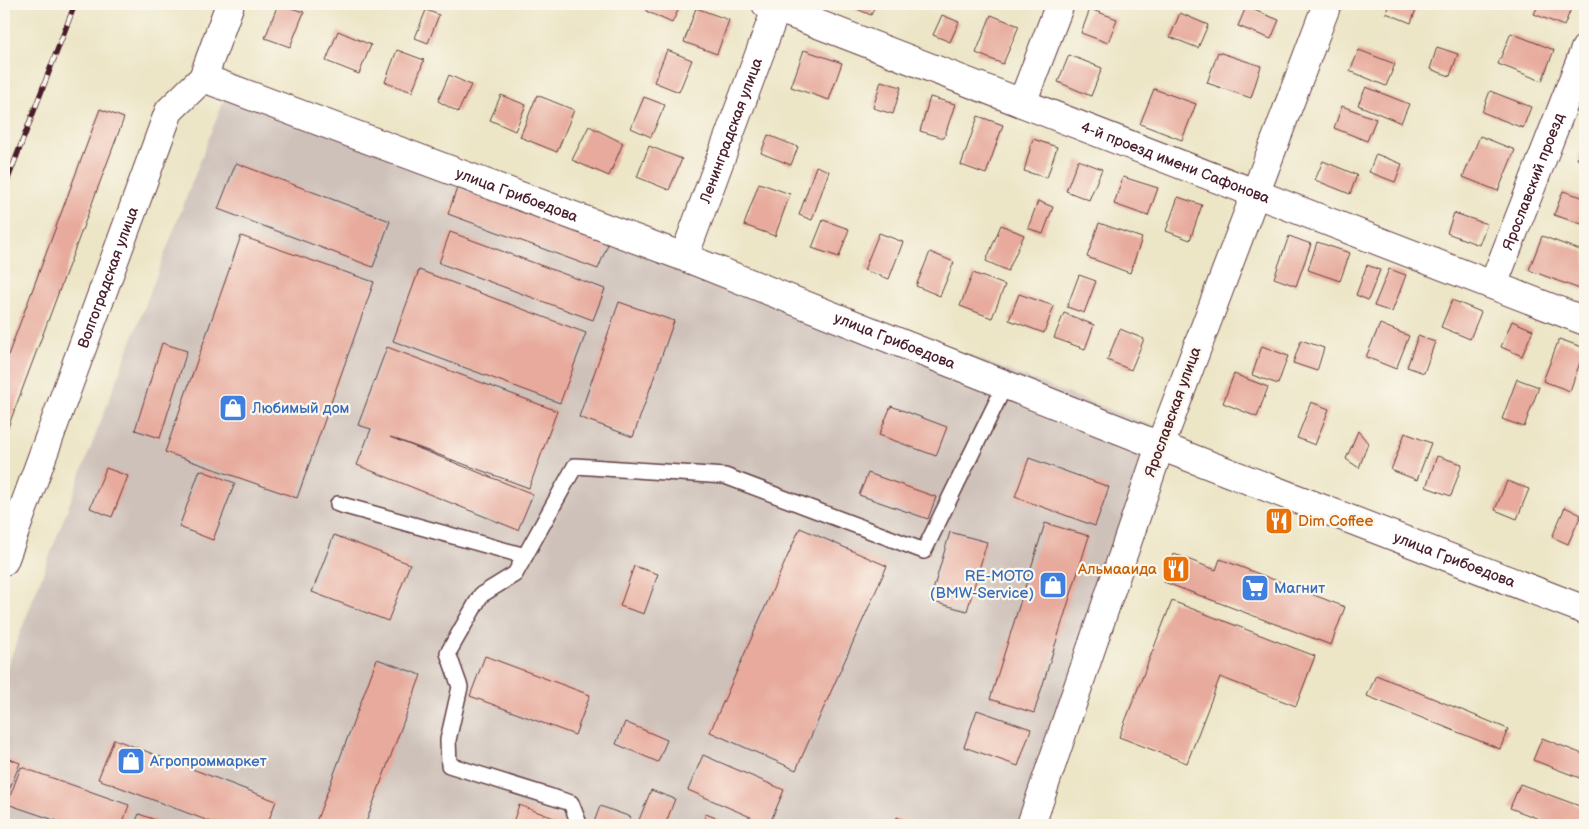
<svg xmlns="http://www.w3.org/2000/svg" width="1589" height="829" font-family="'Balsamiq Sans',sans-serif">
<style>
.industrial{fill:#cec1b9}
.building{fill:#e7aa9c}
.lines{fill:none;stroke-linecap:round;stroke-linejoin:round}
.service-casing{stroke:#623d42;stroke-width:18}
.minor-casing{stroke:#623d42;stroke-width:30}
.tertiary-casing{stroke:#623d42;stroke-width:30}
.service{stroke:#fff;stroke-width:15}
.minor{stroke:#fff;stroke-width:28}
.tertiary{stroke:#fff;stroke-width:28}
.rail-casing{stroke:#4a1f2b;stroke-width:5.5}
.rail{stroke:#fbf7ec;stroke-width:4;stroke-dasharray:11;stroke-linecap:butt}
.labels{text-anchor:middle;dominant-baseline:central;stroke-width:4.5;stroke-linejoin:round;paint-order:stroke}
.street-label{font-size:15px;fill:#4a1f2b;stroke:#fbf7ec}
.shop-label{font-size:15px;fill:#366cbe;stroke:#fbf7ec;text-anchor:start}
.food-label{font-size:15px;fill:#c56008;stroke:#fbf7ec;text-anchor:start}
</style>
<rect width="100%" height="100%" fill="#fbf7ec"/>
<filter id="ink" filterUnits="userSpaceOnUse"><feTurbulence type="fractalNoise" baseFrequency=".02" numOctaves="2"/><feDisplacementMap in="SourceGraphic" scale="10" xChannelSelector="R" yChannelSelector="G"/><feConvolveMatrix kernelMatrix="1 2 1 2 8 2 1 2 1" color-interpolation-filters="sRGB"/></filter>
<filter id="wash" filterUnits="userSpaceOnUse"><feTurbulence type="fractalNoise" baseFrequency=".0096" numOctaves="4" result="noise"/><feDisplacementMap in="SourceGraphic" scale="20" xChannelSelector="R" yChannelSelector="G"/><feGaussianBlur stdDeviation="1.12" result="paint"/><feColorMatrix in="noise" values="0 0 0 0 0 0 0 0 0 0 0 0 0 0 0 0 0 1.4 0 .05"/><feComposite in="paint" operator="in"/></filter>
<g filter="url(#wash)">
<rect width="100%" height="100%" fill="#ece5c6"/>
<polygon class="industrial" points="233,75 1164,430 1024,825 4,825 4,675"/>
<g id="blocks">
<g class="building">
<polygon points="278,4 304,12 290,47 265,38"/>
<polygon points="649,4 681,4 672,23 646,11"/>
<polygon points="845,4 876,4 871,15"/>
<polygon points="1389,4 1418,4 1411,23 1386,13"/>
<polygon points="1539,4 1573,4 1564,26 1534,14"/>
<polygon points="1246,7 1279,20 1271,39 1238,26"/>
<polygon points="696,8 729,20 717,54 684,42"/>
<polygon points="1090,9 1117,19 1108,43 1081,33"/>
<polygon points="426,10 439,15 428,43 415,38"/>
<polygon points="1180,13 1208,25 1198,48 1170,37"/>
<polygon points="942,15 959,22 950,42 933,35"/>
<polygon points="991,15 1019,26 1003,64 976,53"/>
<polygon points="338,31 371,45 359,74 326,61"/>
<polygon points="1511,33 1554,50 1542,81 1498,64"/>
<polygon points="1437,47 1458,54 1450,76 1430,69"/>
<polygon points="397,50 424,60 412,92 385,82"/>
<polygon points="667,50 692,60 679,92 654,82"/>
<polygon points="804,50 842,63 829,100 791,87"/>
<polygon points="1359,50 1395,64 1386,86 1350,71"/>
<polygon points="1218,52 1261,66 1251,98 1207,83"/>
<polygon points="1069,55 1102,68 1091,96 1058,82"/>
<polygon points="449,75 471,85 458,112 438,101"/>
<polygon points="881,81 901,87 893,114 873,108"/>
<polygon points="1366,87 1409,104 1401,123 1358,105"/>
<polygon points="1154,89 1196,104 1182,140 1140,124"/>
<polygon points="1490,91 1531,107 1523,128 1482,112"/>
<polygon points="501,95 526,105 515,131 490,120"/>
<polygon points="537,95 574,110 557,152 520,137"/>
<polygon points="644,97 665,105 651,137 631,128"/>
<polygon points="930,97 955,104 944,138 920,131"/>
<polygon points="1342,106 1376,119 1367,141 1334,128"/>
<polygon points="100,109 124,118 4,438 4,366"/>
<polygon points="978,116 1003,125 986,174 961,165"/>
<polygon points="589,126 623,143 609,176 572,160"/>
<polygon points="768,135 798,147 791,165 761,153"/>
<polygon points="1480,136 1515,150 1498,191 1463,177"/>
<polygon points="1585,138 1585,162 1577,159"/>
<polygon points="1033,139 1057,147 1047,178 1024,171"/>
<polygon points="649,146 682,159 669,190 637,177"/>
<polygon points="1376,154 1402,164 1395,182 1369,172"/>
<polygon points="1078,160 1102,169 1089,200 1066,191"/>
<polygon points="1323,161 1357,175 1350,194 1315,180"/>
<polygon points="236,163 390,221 373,267 218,209"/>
<polygon points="816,166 829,171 812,220 799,215"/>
<polygon points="1123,177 1158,188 1148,216 1114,204"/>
<polygon points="759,183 790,194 775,236 744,225"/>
<polygon points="457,188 608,244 598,269 448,214"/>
<polygon points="1563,191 1585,198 1585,225 1554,215"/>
<polygon points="1178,197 1202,205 1190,240 1166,231"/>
<polygon points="1038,201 1053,207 1043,234 1028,228"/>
<polygon points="1454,213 1487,224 1479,245 1447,233"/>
<polygon points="823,220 849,229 839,257 812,248"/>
<polygon points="1099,223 1142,238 1130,273 1087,257"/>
<polygon points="1001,225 1024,235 1008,271 986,261"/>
<polygon points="450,232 605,289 593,320 439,263"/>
<polygon points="879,233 903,242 889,279 864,270"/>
<polygon points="241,236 374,282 297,498 165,452"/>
<polygon points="1289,236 1311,244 1296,286 1274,278"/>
<polygon points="1542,236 1585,252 1585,291 1529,270"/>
<polygon points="1317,242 1350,253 1340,281 1308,270"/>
<polygon points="930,252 954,262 940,296 916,286"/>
<polygon points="1367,265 1380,270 1368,300 1356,295"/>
<polygon points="1389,269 1406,275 1392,312 1374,306"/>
<polygon points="419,270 586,333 560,403 393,341"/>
<polygon points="973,273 1005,285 992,318 960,306"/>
<polygon points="1079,275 1096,281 1084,313 1067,307"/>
<polygon points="1019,294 1054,306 1044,333 1009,320"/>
<polygon points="1452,300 1481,312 1470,339 1441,327"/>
<polygon points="619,302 674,321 633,437 579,417"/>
<polygon points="1064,313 1094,325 1085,349 1054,338"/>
<polygon points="1512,321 1533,330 1522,356 1501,347"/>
<polygon points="1380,324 1409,336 1396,369 1366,357"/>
<polygon points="1120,329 1144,339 1131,370 1107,360"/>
<polygon points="1418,336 1435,342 1424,373 1407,367"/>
<polygon points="1559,339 1585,348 1570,391 1543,381"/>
<polygon points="1301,340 1324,348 1317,371 1293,363"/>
<polygon points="162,343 187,351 160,438 135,430"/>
<polygon points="1262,346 1288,356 1278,384 1252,375"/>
<polygon points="387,347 557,411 529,488 390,437 533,494 518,530 357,465 371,429 358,425"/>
<polygon points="1234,374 1268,387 1257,417 1223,403"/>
<polygon points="1517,379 1539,387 1524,427 1502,419"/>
<polygon points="1311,402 1329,409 1315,445 1297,438"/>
<polygon points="891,406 947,427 936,456 879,435"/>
<polygon points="1358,431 1368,443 1359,468 1346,459"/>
<polygon points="1405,433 1431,443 1417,480 1391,470"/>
<polygon points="1437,456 1462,464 1451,496 1426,487"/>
<polygon points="1029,458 1109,487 1095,526 1015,497"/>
<polygon points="106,468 128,476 112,517 90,508"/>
<polygon points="200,470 235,483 213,540 179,527"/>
<polygon points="868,473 936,497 928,519 859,495"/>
<polygon points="1507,481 1529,489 1517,519 1495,510"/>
<polygon points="1565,507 1581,515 1568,544 1552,537"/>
<polygon points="1045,523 1089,536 1034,713 990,699"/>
<polygon points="800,528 887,566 796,770 710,732"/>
<polygon points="950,532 987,542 967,611 930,601"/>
<polygon points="334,535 410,564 388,621 312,592"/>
<polygon points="1174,554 1216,570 1220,559 1345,607 1331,645 1164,582"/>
<polygon points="634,566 658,574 644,614 620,606"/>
<polygon points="1172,601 1315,656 1296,706 1220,677 1187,763 1119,737"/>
<polygon points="485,656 590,695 575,735 470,696"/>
<polygon points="377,659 421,675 365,825 324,825 316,822"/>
<polygon points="1376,675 1508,729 1500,749 1367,696"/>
<polygon points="977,710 1031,729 1018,766 964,747"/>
<polygon points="625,722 667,740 658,762 616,744"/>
<polygon points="1542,738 1585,755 1585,780 1533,760"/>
<polygon points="114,739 276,801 267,825 219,825 98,779"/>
<polygon points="703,755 784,790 769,825 688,790"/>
<polygon points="4,757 20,763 4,803"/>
<polygon points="21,767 129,805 122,825 69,825 7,804"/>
<polygon points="1520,784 1585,808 1585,825 1555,825 1510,808"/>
<polygon points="651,790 675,799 665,825 637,825"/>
<polygon points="519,805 562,821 561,825 512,825"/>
<polygon points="600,806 631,817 628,825 593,825"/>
<polygon points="139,814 169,825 134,825"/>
<polygon points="706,814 728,823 727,825 701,825"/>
<polygon points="897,817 917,825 893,825"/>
</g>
</g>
</g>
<g filter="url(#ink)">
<use href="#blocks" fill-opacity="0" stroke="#623d42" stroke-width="1"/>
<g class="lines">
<defs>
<g id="service">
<polyline points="338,504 525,556"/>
<polyline points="576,825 578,821 571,803 449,765 448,740 460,687 448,653 481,595 515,574 575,466 725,476 924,551 1005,385"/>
</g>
<g id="minor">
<path id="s1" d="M 766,4 L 1585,321"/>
<path id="s2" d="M 203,78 L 684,257 L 1160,446 L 1031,825"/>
<polyline points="1022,103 1060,4"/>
<path id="s3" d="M 684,257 L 778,4"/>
<path id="s4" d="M 1493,285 L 1585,49"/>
<path id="s5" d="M 4,561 L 169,111 L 203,78 L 230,4"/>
</g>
<g id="tertiary">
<path id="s6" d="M 1327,4 L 1160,446 L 1585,610"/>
</g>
</defs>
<use href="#service" class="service-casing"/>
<use href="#minor" class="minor-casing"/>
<use href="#tertiary" class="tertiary-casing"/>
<use href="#service" class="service"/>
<use href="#minor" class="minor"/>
<use href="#tertiary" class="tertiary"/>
<defs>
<polyline id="rail" points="4,189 75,4"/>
</defs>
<use href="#rail" class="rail-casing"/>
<use href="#rail" class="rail"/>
</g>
</g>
<defs>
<symbol id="shop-square" viewBox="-11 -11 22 22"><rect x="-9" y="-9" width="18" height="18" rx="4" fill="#3f7fe0" stroke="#fbf7ec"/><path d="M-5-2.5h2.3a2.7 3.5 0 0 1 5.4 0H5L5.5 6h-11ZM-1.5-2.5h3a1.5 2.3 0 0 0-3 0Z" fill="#fff"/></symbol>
<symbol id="restaurant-square" viewBox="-11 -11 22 22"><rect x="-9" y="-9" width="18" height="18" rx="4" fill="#e8710a" stroke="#fbf7ec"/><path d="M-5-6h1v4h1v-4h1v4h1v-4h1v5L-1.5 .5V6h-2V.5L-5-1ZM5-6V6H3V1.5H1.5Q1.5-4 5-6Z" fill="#fff"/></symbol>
<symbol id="supermarket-square" viewBox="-11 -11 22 22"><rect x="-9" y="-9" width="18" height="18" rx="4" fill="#3f7fe0" stroke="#fbf7ec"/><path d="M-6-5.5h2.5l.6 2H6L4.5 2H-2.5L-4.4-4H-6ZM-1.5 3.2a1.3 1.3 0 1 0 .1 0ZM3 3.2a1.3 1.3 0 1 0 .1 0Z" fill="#fff"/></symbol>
</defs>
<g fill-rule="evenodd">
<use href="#shop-square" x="217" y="392" width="32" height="32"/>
<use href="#restaurant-square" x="1263" y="505" width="32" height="32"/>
<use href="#restaurant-square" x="1160" y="553" width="32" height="32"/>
<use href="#shop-square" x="1037" y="569" width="32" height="32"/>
<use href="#supermarket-square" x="1239" y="572" width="32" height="32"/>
<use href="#shop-square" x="115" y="745" width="32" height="32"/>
</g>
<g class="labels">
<g class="street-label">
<text stroke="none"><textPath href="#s3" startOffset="135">Ленинградская улица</textPath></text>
<text stroke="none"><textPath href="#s1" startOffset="439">4-й проезд имени Сафонова</textPath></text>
<text stroke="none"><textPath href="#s4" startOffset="111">Ярославский проезд</textPath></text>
<text stroke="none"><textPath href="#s2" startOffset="335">улица Грибоедова</textPath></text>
<text stroke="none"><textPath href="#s5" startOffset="302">Волгоградская улица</textPath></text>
<text stroke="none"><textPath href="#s2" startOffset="740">улица Грибоедова</textPath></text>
<text transform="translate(1173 412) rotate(-70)">Ярославская улица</text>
<text stroke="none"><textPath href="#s6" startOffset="788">улица Грибоедова</textPath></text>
</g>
<g class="shop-label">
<text x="252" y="408">Любимый дом</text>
<text x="1034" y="576" text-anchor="end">RE-MOTO<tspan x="1034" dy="17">(BMW-Service)</tspan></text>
<text x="1274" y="588">Магнит</text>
<text x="150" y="761">Агропроммаркет</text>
</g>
<g class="food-label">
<text x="1298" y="521">Dim Coffee</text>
<text x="1157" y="569" text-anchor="end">Альмааида</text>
</g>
</g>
<rect width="1589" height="829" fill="none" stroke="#fbf7ec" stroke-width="20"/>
</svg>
